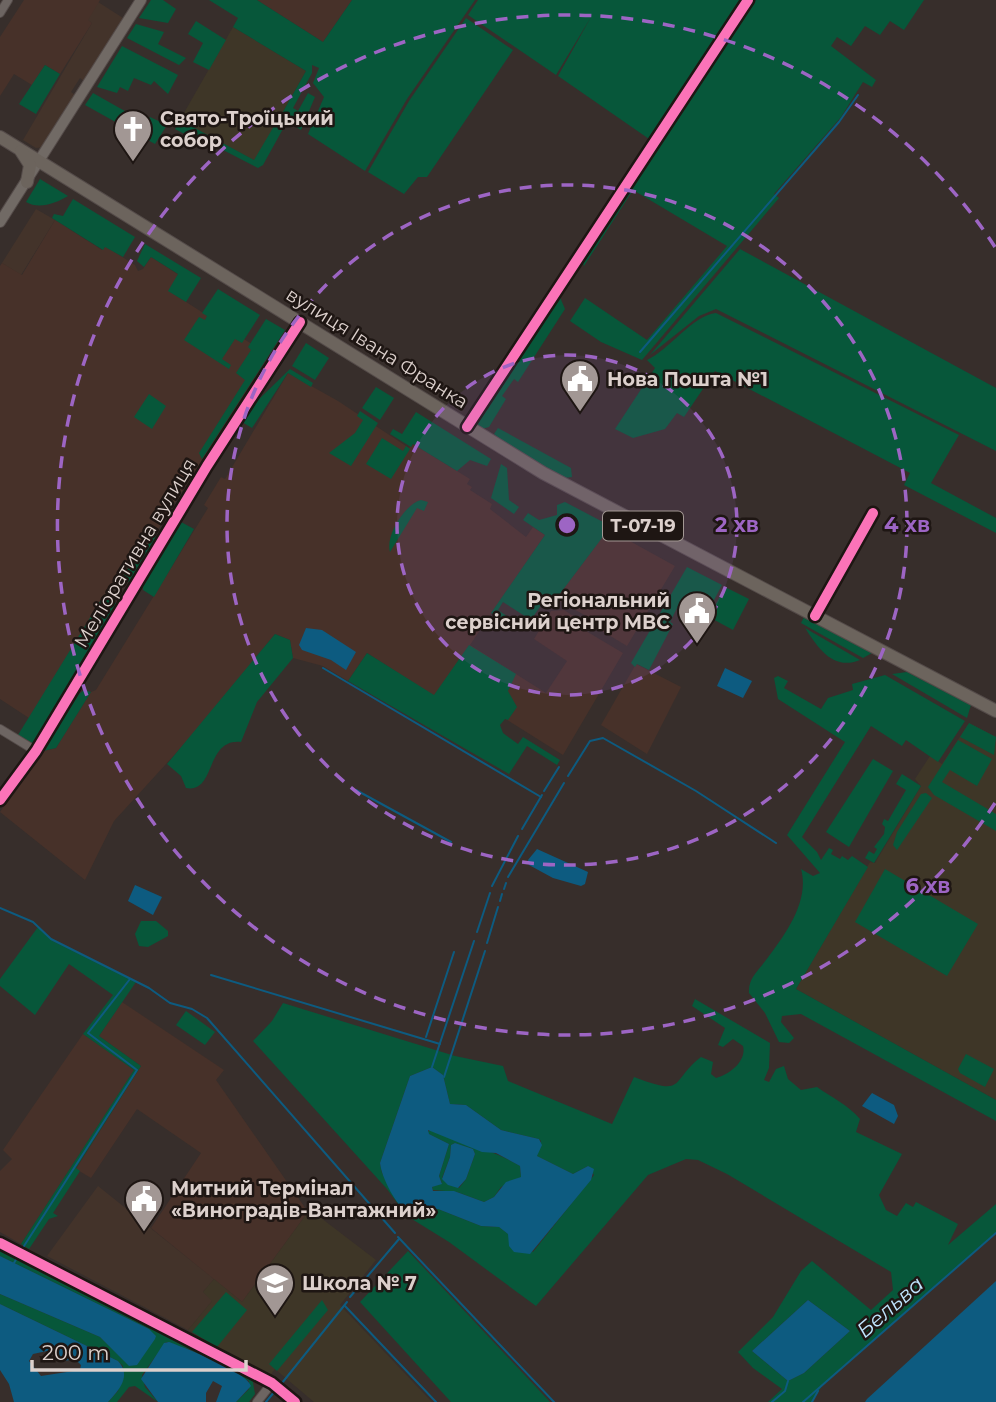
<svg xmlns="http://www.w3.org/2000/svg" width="996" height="1402" font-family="Montserrat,sans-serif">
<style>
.commercial{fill:#43332a}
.built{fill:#473129}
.education{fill:#3e3627}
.green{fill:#07573a;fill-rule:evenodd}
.water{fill:#0d5b80;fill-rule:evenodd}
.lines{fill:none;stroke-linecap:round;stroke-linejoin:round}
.stream{stroke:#0d5b80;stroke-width:2}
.street-casing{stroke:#544b49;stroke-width:10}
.secondary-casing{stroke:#544b49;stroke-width:12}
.primary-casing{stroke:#544b49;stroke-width:14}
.street{stroke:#6d6562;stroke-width:8}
.secondary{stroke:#716a65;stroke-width:10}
.primary{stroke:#6c645d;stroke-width:12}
.cycleway-casing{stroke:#1e1613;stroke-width:15}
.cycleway{stroke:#fb73b8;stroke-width:10}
.ring{fill:none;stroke:#9d65c4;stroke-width:3.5;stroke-dasharray:12 9}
.labels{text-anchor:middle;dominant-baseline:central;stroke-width:5;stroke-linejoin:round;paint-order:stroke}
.shield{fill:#1e1613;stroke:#a39894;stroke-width:2}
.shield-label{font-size:18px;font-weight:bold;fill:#dcd0cc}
.poi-label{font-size:19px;font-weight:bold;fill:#dcd0cc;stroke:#1e1613;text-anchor:start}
.street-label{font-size:19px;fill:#dcd0cc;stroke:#1e1613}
.water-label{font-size:21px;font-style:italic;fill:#c1e6ff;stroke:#1e1613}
.centre{fill:#9d65c4;stroke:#1e1613;stroke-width:3.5}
.ring-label{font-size:21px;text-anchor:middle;font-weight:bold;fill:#9d65c4;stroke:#1e1613;stroke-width:5;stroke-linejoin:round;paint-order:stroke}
</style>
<rect width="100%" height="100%" fill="#372e2b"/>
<g class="commercial">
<polygon points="98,2 123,18 84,81 80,78 71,92 75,95 44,147 36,148 23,140 92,23 87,20"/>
<polygon points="36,209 55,220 21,275 2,263"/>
<polygon points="98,1186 214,1279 203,1292 213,1300 188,1330 47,1256"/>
</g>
<g class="built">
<polygon points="24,0 100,0 88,20 92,23 60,74 45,65 32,85 14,74 0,96 0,37"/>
<polygon points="257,0 352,0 323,42"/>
<polygon points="55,220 102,250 105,246 135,265 138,271 143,269 151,257 179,275 169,291 269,355 146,548 142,546 117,586 112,583 29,718 0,699 0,266 2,263 22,275"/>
<polygon points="288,373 338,401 409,448 413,444 470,479 467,484 472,487 470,490 492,504 490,509 526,537 533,527 545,535 470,645 546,693 567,661 534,639 551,611 564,610 589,626 586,631 623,653 563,755 445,681 434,696 367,653 348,681 323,666 293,658 290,640 275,634 197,730 114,821 85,880 0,812 43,751 56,748 91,692 96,690 208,508 204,505 221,477 225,479"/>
<polygon points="608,529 675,566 627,646 602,631 595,621 556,599"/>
<polygon points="636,664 681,687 647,754 601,725"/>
<polygon points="122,1002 224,1070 216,1080 308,1212 242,1302 151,1228 201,1153 137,1109 91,1178 76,1169 141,1066 99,1036"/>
<polygon points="83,1034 134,1070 21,1244 0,1232 0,1171 12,1159 3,1150"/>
</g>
<g class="education">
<polygon points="233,27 306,71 255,161 180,120"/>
<polygon points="969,723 996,737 996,1100 796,989 870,862 875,863 921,786 915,779 930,756 942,764"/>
<polygon points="308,1212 321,1218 376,1260 340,1305 432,1402 314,1402 275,1369 269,1377 188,1330 212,1301 203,1292 214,1279 242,1302"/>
</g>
<g class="green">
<polygon points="151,0 163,0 176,9 168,23 139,18"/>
<polygon points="209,0 257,0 323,42 352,0 475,0 407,99 365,171 308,134 324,97 313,83 319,68 312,65 312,73 293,108 298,111 308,93 315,97 301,130 280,117 306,71 233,27 238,18"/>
<polygon points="478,0 741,0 652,141 558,76 591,17 556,75 468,15"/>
<polygon points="756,0 924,0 904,30 890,21 880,35 865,26 851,46 837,37 831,46 876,80 872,87 863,82 841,117 774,194 779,198 642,360 601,342 570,321 585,298 647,340 727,246 633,190 584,266 582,261 745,7"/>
<polygon points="466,18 513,50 427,177 418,177 404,194 368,172 409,101"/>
<polygon points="196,21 226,40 209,70 193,62 203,43 188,34"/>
<polygon points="136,24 164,32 158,44 186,58 179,65 127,38"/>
<polygon points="122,46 178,75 168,94 154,81 151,85 134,78 128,91 120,87 117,93 97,87"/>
<polygon points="45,65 60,74 36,114 19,104"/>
<polygon points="93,93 146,123 150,117 167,125 155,144 85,105"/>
<polygon points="180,120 254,160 277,121 284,127 263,165 258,168 196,136 194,139 175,129"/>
<path d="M 40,179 L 68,196 C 56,203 39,210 26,202 Z"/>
<polygon points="73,199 135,237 123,257 105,247 103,250 52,218 54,214 63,216"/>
<polygon points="145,244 201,278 186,302 168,291 178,274 151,257 144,267 137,261"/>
<polygon points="740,249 996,388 996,451 716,309 699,316 650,355"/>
<polygon points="218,289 260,315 242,343 235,339 222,359 231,365 229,369 184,340 199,317 205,320 207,316 202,313"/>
<polygon points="559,295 565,309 518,382 514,379 502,396 506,399 489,427 482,429 475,423 476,419"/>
<path d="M 716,313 L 959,435 L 931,483 L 996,518 L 996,533 L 904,485 L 910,473 L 715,371 L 684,417 L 677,413 L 665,429 L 633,438 L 615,429 L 655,368 L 647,360 C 669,350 693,315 716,313 Z"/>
<polygon points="266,319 285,330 202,459 199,453 245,380 236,373 251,350 248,347"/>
<polygon points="306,343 329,358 315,380 292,366"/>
<polygon points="290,369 313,383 311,387 288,373 252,428 242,422 252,406"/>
<polygon points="376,387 394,398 380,420 362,408"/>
<polygon points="149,394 166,406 152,429 134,417"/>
<polygon points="360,411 378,423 351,466 329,453 355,433 363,420 357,416"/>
<polygon points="416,412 491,459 487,466 470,460 457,471 413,444 411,447 390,434 393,429 402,434"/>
<polygon points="498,428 571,468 572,477 564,478 500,440 494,434"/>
<polygon points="382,438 403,451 406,446 410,449 391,479 366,464"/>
<polygon points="501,464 507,468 509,500 519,507 514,514 491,498"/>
<path d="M 421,500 L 428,502 L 424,511 L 417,508 L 390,552 C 385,536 405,504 421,500 Z"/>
<polygon points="565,502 624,533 622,537 608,530 556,599 548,595 531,620 503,602 498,610 517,623 513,628 491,613 545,535 523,520 528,513 539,520 557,515 557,505"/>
<polygon points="181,522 194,529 154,597 143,590 143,585"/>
<polygon points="155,533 158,539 135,579 128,582 121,579 142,546 146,548"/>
<polygon points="687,567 722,585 706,615 680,602 670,622 673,624 649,670 637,664 635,667 631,663"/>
<polygon points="725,587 749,599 733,630 709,617"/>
<polygon points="104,595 117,604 34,744 18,735"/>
<polygon points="804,617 872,653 863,658 801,623"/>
<path d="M 805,628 L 860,660 C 833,671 818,648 805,628 Z"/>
<path d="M 275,634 L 290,640 L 293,658 L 257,702 L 241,742 C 205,738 216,794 186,788 L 181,776 L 167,764 Z"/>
<polygon points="469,645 516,674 508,691 517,707 508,720 505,719 500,725 503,733 518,744 523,737 560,760 557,765 527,746 509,774 348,681 367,653 434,695"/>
<polygon points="907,672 971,705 967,718 892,674"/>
<path d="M 885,675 L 965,721 L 938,762 L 906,740 L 902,746 L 871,726 L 802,837 L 817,852 L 821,860 L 829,848 L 833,850 L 831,854 L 840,859 L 842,856 L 848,860 L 852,856 L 868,867 L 796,989 L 996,1100 L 996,1121 L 801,1014 L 782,1016 L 781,1022 L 794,1038 L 789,1043 L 779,1042 L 765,1013 L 749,993 C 748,978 758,971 766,960 C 785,935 810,901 801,869 L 813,876 L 820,873 L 787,835 L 845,742 L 778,699 L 774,678 L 778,676 L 788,681 L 784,688 L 821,709 L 828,698 L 853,690 L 852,684 Z"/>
<polygon points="84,690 91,692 56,748 43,751 79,694"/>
<polygon points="969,723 996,737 994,755 960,737"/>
<polygon points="958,740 992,759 977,786 950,770 942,782 996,814 996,831 934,795 928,787"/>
<polygon points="873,759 893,771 849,847 826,832"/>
<polygon points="902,774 921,786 874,863 865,858 869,851 874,854 877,849 874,847 884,834 885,827 882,824 884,819 888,821 906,790 896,784"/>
<polygon points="926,793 932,798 897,850 893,845 897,832 921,794"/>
<polygon points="885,869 978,924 947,976 855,922"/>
<polygon points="141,921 156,921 168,931 168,936 148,947 139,946 135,934"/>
<polygon points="38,927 53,941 136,982 99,1036 141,1066 76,1168 80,1171 53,1213 58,1216 49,1219 29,1249 21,1244 134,1070 83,1034 113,995 69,964 35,1015 0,986 0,979"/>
<path d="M 695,999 L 770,1043 L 769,1068 L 764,1080 L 769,1082 L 776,1069 L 784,1066 L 788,1079 L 801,1090 L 817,1087 C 831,1097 848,1105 860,1119 L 856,1132 L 902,1154 L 879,1195 L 886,1210 L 897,1216 L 906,1203 L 913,1207 L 916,1202 L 958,1224 L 948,1245 L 996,1204 L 996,1233 L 822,1386 L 812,1402 L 768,1402 L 782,1389 L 753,1368 L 738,1352 L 773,1317 L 801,1271 L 812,1261 L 871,1310 L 893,1290 L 891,1272 L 727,1174 L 698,1160 L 686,1159 L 648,1175 L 536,1306 L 449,1242 L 407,1216 L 387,1189 L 253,1041 L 272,1021 L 283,1003 L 455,1056 L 503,1066 L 508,1081 L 612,1124 L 634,1077 C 687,1097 669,1082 701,1057 L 713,1062 L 711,1074 L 716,1078 C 729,1075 747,1061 743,1046 L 733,1039 L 723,1047 L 718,1045 L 725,1028 L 692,1006 ZM 432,1067 L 443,1075 L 450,1104 L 466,1105 L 501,1130 L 539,1139 L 541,1141 L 537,1156 L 573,1174 L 588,1166 L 594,1175 L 533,1252 L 499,1227 L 481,1226 L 438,1209 L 413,1215 L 406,1212 L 382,1173 L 380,1163 L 410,1076 ZM 808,1300 L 850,1331 L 804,1373 L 788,1381 L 752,1351 Z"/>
<polygon points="186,1011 215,1032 205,1045 176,1025"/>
<polygon points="966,1054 994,1069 985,1087 960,1073 958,1069"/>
<path d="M 430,1130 C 460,1143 494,1150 520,1166 L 521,1177 L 501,1187 L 494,1197 L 484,1202 L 457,1192 L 433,1190 L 432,1187 L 442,1183 L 439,1176 L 449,1144 L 427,1133 ZM 455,1143 L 473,1149 L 475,1154 L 466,1179 L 459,1188 L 442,1178 L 450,1157 L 451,1145 Z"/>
<polygon points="0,1247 252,1377 255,1394 249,1402 236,1402 249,1389 249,1381 191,1350 166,1342 142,1375 145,1387 158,1402 135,1386 129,1387 117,1402 108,1402 118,1391 123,1366 118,1361 0,1304 0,1294 100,1337 130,1366 149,1329 0,1256"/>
<polygon points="408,1251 550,1402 451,1402 360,1302"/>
<polygon points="226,1292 247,1310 217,1347 192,1332"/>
<polygon points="322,1300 328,1310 277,1371 269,1364"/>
</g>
<g class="water">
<polygon points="306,628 322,630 356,652 346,670 331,660 302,650 299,645"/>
<polygon points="725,668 752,681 743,698 717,686"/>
<polygon points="537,849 588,872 585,884 581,886 553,878 529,865 528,860"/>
<polygon points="135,885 162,897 153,915 128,901"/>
<path d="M 432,1067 L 443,1075 L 450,1104 L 466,1105 L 501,1130 L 539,1139 L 542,1145 L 537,1156 L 573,1174 L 588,1166 L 594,1169 L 591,1180 L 530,1254 L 514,1252 L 509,1246 L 508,1234 L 499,1227 L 481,1226 L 438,1209 L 409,1214 C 396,1205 382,1179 380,1163 L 410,1076 ZM 428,1130 L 482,1152 L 496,1153 L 520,1166 L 521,1177 L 506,1182 L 494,1197 L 484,1202 L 454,1191 L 433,1191 L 432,1187 L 442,1184 L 439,1176 L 449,1144 L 429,1134 Z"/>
<polygon points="872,1093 894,1105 898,1116 894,1124 862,1106"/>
<polygon points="455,1143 473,1149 475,1154 466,1179 458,1188 448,1185 442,1179 450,1157 451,1145"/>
<polygon points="0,1256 149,1329 156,1336 155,1339 137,1365 129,1366 100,1337 0,1294"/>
<polygon points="996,1281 996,1402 865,1402 867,1399"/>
<polygon points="808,1300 850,1331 804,1373 788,1381 752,1351"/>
<path d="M 0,1304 L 118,1361 C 132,1376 119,1390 108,1402 L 14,1402 L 9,1384 L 0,1370 ZM 47,1351 L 64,1361 L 75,1359 L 81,1365 L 80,1370 L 41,1376 L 29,1361 L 33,1354 Z"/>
<path d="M 169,1342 C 185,1348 246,1371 251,1386 L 236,1402 L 216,1402 L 222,1386 L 213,1381 L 206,1393 L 206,1402 L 158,1402 L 141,1379 L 164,1343 Z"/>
</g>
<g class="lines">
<g class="stream">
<polyline points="640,352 839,122 858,95"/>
<polyline points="323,668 541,797"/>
<polyline points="568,776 590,741 603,738 696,791 776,843"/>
<polyline points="356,790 451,842"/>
<polyline points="544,791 559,767"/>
<polyline points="522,829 542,795"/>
<polyline points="508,877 564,783"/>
<polyline points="492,886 518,836"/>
<polyline points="504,889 506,883"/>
<polyline points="500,901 502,894"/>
<polyline points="0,908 33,922 51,939 149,988 170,1003 192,1009 207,1018 395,1233"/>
<polyline points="477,932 490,893"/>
<polyline points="487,943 498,907"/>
<polyline points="211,975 440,1044"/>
<polyline points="426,1037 454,952"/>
<polyline points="432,1067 474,941"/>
<polyline points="444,1077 485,951"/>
<polyline points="398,1237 554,1402"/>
<polyline points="24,1246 137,1070 88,1033 130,979"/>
<polyline points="14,1263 18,1256"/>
<polyline points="350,1297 399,1239"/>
<polyline points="345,1306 436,1402"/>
<polyline points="282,1383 347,1302"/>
<polyline points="266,1402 275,1391"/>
<polyline points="772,1402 785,1391 788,1381"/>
<polyline points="803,1402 996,1233"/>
<polyline points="812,1402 818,1391"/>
</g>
<defs>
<g id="street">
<polyline points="0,13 8,0"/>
<polyline points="467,427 748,0"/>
<polyline points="815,616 873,513"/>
<polyline points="0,729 36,751"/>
<polyline points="0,800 36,751 207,466 300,322"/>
<polyline points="0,1243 272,1383 295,1402"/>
<polyline points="257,1402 272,1383"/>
</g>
<polyline id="secondary" points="0,222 141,0"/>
<g id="primary">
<polyline points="0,137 543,473 996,711"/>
<polyline points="21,151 30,165 27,182"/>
</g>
</defs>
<use href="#street" class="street-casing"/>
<use href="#secondary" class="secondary-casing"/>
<use href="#primary" class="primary-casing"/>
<use href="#street" class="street"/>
<use href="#secondary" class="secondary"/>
<use href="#primary" class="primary"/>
<defs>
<g id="cycleway">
<polyline points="467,427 748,0"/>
<polyline points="815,616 873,513"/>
<polyline points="0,800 36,751 207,466 300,322"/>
<polyline points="0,1243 272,1383 295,1402"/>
</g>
</defs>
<use href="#cycleway" class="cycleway-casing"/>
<use href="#cycleway" class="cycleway"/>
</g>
<circle cx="567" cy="525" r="170" fill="#9d65c4" fill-opacity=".12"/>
<g class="ring">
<circle cx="567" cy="525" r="170"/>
<circle cx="567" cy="525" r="340"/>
<path d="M995 803A510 510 0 1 1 995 247"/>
</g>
<defs>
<symbol id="church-pin" viewBox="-11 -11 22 30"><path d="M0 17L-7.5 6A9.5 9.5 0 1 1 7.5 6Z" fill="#a29794" stroke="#1e1613"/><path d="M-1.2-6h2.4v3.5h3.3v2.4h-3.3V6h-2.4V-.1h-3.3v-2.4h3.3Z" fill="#fff"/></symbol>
<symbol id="civic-pin" viewBox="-11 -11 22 30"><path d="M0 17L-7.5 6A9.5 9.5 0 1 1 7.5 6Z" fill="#a29794" stroke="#1e1613"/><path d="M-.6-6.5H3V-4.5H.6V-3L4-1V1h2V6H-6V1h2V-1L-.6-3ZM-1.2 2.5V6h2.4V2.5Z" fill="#fff"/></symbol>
<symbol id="school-pin" viewBox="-11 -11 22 30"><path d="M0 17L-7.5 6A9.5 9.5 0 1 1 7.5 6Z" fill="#a29794" stroke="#1e1613"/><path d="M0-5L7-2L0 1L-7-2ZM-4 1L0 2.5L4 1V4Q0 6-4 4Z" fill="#fff"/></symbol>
</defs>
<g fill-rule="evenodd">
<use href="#church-pin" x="111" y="107" width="44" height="60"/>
<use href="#civic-pin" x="558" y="357" width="44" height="60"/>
<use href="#civic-pin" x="675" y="589" width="44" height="60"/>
<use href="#civic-pin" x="122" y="1177" width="44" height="60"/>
<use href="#school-pin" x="253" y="1261" width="44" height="60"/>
</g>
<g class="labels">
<rect class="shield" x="603" y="511.5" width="80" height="29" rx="5"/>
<g class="shield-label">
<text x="643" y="526">Т-07-19</text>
</g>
<g class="poi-label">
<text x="160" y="118">Свято-Троїцький<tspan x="160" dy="22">собор</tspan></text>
<text x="607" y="379">Нова Пошта №1</text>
<text x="670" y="600" text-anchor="end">Регіональний<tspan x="670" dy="22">сервісний центр МВС</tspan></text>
<text x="171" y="1188">Митний Термінал<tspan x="171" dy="22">«Виноградів-Вантажний»</tspan></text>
<text x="302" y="1283">Школа № 7</text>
</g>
<g class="street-label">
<text transform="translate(377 348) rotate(32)">вулиця Івана Франка</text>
<text transform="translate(135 553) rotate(-59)">Меліоративна вулиця</text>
</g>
<g class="water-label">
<text transform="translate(890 1307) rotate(-41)">Бельва</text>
</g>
</g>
<circle cx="567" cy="525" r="10" class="centre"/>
<g class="ring-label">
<text x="737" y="532">2 хв</text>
<text x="907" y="532">4 хв</text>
<text x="928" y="893">6 хв</text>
</g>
<path d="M32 1360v10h214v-10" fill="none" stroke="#dcd0cc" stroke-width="3.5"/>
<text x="42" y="1360" font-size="21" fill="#dcd0cc" stroke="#1e1613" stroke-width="5" paint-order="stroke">200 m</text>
</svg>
